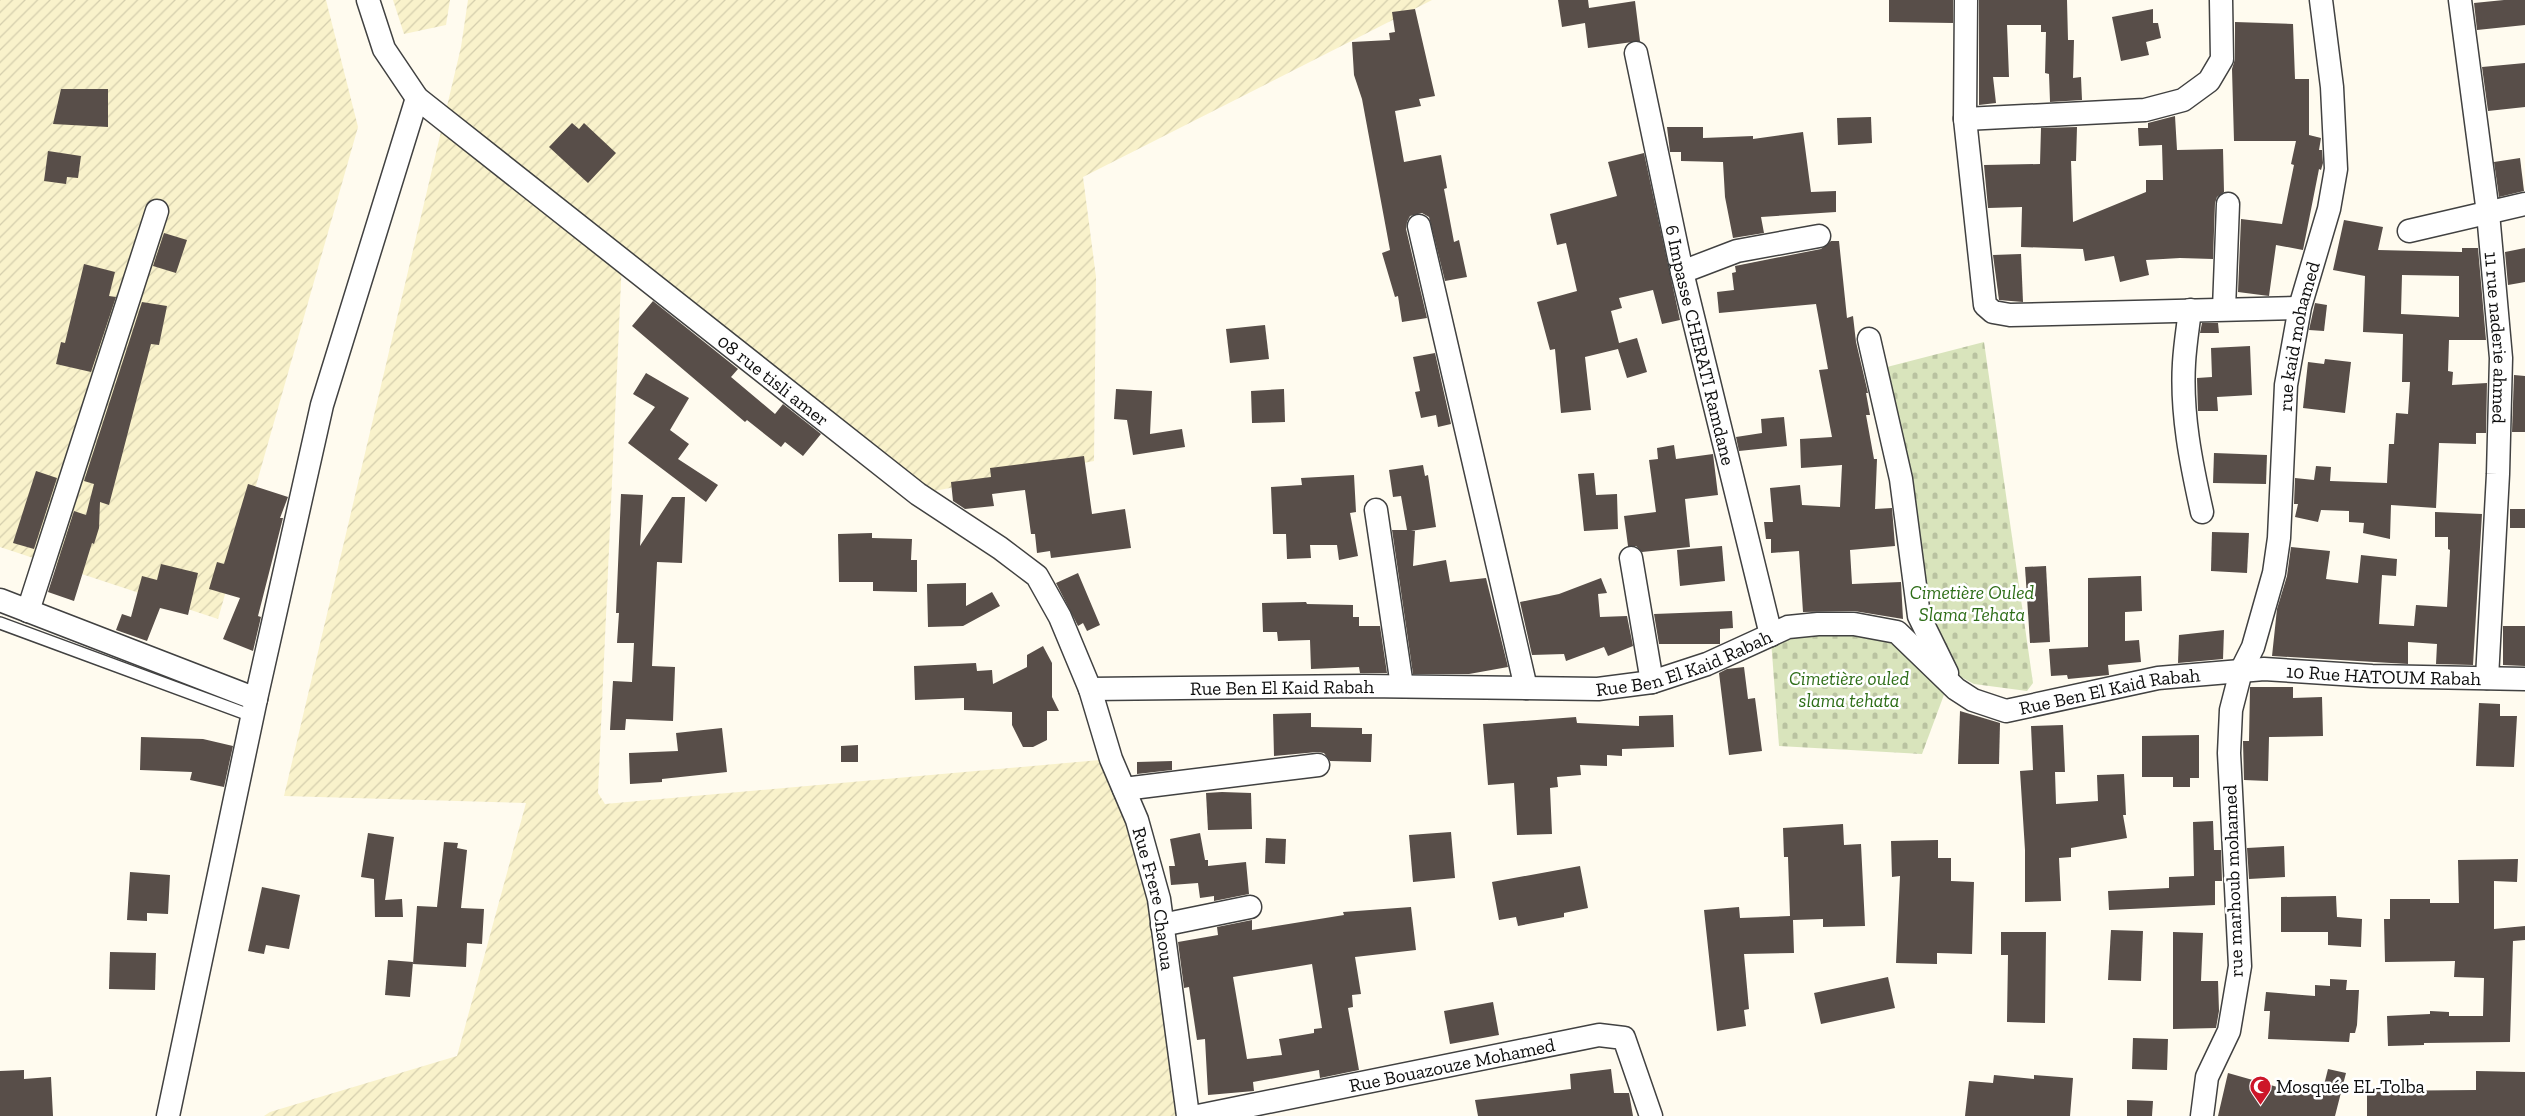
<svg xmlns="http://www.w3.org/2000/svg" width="2525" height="1116" font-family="'Zilla Slab',serif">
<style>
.farmland{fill:url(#farmland-furrows)}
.cemetery{fill:url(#cemetery-stones)}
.building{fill:#584e49;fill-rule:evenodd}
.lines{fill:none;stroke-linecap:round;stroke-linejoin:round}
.service-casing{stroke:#414141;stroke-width:14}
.minor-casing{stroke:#414141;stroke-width:25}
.service{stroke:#fff;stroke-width:11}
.minor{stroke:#fff;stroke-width:22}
.labels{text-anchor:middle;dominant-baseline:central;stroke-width:5;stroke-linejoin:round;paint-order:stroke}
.street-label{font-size:19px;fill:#0e0e0e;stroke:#fff}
.park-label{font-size:19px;font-style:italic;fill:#2d6d17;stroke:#fff}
.poi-label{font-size:19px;fill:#0e0e0e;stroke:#fff;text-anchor:start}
</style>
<defs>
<pattern id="farmland-furrows" width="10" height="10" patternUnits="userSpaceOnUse" patternTransform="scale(1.25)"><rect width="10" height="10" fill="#f9f2cb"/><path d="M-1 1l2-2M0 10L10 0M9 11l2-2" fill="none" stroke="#d4cead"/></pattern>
<pattern id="cemetery-stones" width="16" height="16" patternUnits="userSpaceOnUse" patternTransform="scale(1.25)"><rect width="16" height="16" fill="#d9e4bc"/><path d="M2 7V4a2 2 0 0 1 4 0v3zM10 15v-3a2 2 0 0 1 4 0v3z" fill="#b9c2a0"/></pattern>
</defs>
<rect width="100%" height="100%" fill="#fffbef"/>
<g class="farmland">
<polygon points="0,0 326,0 358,127 218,619 0,547"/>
<polygon points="393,0 450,0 446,25 404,34"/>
<polygon points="468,0 1432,0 1083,177 1096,277 1094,461 918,494 622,260 598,793 605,804 1111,759 1137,820 1188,1116 264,1116 270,1112 457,1056 526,803 284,796 461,47"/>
</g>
<g class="cemetery">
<polygon points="1984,342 2033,683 2027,691 1974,684 1961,677 1924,621 1912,475 1887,367"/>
<polygon points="1790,630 1895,635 1945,692 1922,754 1779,746 1771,640"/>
</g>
<g class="building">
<polygon points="1558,0 1588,0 1589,8 1635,1 1640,41 1588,48 1585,23 1562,27"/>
<polygon points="1889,0 1953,0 1953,23 1889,22"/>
<polygon points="1979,0 2067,0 2068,40 2074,40 2073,78 2081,77 2082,100 2050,102 2049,74 2045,73 2046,32 2041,32 2041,25 2007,25 2009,77 1993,77 1996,103 1979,105"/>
<polygon points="2504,0 2525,0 2525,25 2477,30 2474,3"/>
<polygon points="1415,9 1435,96 1419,99 1421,106 1395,111 1404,162 1441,155 1447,188 1444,189 1454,242 1459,240 1467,277 1445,281 1429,217 1422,213 1410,216 1407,222 1406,229 1427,318 1402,322 1398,296 1395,297 1382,253 1390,250 1362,99 1354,75 1352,42 1390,40 1389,33 1395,32 1392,12"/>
<polygon points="2153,9 2153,23 2158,23 2161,38 2146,42 2149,55 2121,61 2112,17"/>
<polygon points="2235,22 2293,24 2295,79 2309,79 2309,135 2321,138 2319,150 2322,150 2323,163 2321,170 2319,169 2303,250 2276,245 2269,296 2238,292 2241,219 2282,224 2294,165 2291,164 2296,141 2234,141 2232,69 2235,59"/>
<polygon points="2525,63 2525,107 2488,111 2482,67"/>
<polygon points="61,89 108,89 108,127 53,124"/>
<polygon points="2175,116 2177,150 2223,149 2224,192 2217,197 2215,203 2213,259 2180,258 2146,260 2149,275 2120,282 2114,256 2085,261 2083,249 2021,247 2022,207 1988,208 1984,165 2040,164 2041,128 2077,127 2076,161 2071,161 2073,222 2146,192 2146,180 2163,180 2162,145 2139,146 2138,128 2148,128 2148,123"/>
<polygon points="1871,117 1872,143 1838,145 1837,118"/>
<polygon points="572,123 579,129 584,123 616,153 588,183 549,147"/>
<polygon points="1667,127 1703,127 1703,138 1753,136 1753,139 1803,132 1811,192 1836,191 1836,212 1761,217 1764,233 1733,238 1725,197 1723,162 1681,161 1681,152 1670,152"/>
<polygon points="48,151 81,156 78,178 67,177 66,184 44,181"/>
<polygon points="1644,153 1680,320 1662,324 1653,290 1619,298 1622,308 1611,311 1619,343 1637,338 1647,372 1627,378 1618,349 1585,357 1591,410 1561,413 1555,349 1550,350 1537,302 1577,291 1566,243 1557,245 1550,214 1617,196 1608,162"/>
<polygon points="2520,158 2524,191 2499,197 2494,162"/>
<path d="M 2344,220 L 2383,227 L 2378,250 L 2462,252 L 2462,248 L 2478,248 L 2486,340 L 2449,340 L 2448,371 L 2453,372 L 2452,385 L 2487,383 L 2486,433 L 2476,433 L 2476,444 L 2439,443 L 2436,508 L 2391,505 L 2390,539 L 2363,533 L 2364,523 L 2349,522 L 2349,511 L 2321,510 L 2318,522 L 2295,517 L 2298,504 L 2294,504 L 2295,478 L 2314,480 L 2316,466 L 2331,467 L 2330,481 L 2387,483 L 2389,444 L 2394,444 L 2396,413 L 2408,414 L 2410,382 L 2402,382 L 2403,334 L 2363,332 L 2365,276 L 2333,270 ZM 2402,275 L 2459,276 L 2459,317 L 2401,314 Z"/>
<polygon points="164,233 187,240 176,273 153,266"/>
<polygon points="1831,241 1839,241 1847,318 1853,316 1856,342 1868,393 1866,393 1870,415 1866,415 1874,459 1877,459 1875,509 1892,508 1895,546 1850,550 1852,584 1901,582 1903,619 1854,611 1803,612 1799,551 1771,553 1771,539 1766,539 1764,522 1773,522 1770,488 1800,485 1802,505 1840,507 1842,465 1801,468 1800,439 1832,437 1819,370 1828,369 1816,304 1719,313 1717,292 1734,290 1732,273 1736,272 1735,266 1821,249"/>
<polygon points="2525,248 2525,282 2508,285 2505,252"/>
<polygon points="2021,254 2023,302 1999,300 1993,255"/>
<polygon points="84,264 115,272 109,296 116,297 91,372 56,364 61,342 65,343"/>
<polygon points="653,301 738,369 731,377 775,414 783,404 821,434 803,456 785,442 781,447 747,420 745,422 632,326"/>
<polygon points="142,302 167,306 159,345 151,344 109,505 100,502 99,528 94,544 92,543 74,601 48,592 74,511 86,515 94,484 84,481"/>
<polygon points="2315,303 2327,305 2324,331 2309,330"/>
<polygon points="2202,323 2218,323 2219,333 2200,333"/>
<polygon points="1265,325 1269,359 1230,363 1226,329"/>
<polygon points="2250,346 2252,395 2217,397 2218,411 2198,411 2197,378 2212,377 2211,348"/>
<polygon points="1435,353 1451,424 1438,427 1436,415 1421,418 1415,392 1420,391 1413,357"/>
<polygon points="2325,359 2351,362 2345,413 2303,408 2308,362 2324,364"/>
<polygon points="646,373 689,398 670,430 689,444 678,459 718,485 706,502 628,443 655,407 633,394"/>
<polygon points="2514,375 2525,376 2525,432 2512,432"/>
<polygon points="1116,389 1152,391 1150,434 1182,429 1185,447 1133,455 1127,420 1114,419"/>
<polygon points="1284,389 1285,422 1252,423 1251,391"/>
<polygon points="1784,417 1787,446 1739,451 1736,437 1762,433 1761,419"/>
<polygon points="1674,445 1676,459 1713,454 1718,495 1685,499 1690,547 1642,552 1636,546 1628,546 1624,516 1656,512 1649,460 1658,459 1657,448"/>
<polygon points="2214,453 2267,455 2266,484 2213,483"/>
<polygon points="1084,456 1092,514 1125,509 1131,548 1051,558 1050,551 1037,553 1035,534 1031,534 1025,490 992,494 994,506 965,509 953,501 951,482 991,477 990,468"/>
<polygon points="1423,465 1425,476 1428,475 1436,527 1411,531 1415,531 1413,566 1446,560 1450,582 1486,578 1508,667 1469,674 1413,674 1392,530 1407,530 1401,496 1393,497 1389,470"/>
<polygon points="36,471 57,478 34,549 13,543"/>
<polygon points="1594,473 1596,495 1617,494 1618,529 1584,531 1578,474"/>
<polygon points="1354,475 1356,512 1350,513 1358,556 1339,560 1337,545 1310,545 1311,558 1287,559 1286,534 1273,534 1271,487 1302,485 1301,478"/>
<polygon points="248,484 288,497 280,518 283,518 258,616 261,617 253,651 223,639 240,598 209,589 217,562 224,564"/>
<polygon points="621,494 643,495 640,546 672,497 685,497 682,563 657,562 652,666 675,667 673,721 626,719 625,730 610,730 613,681 632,682 634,643 617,643 619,613 616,613"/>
<rect x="2510" y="509" width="15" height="19"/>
<polygon points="2435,512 2482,514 2473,665 2436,664 2437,644 2408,642 2408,664 2272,656 2277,609 2287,576 2291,547 2330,551 2326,579 2358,583 2361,555 2397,559 2396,576 2382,575 2379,624 2414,626 2416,605 2447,607 2450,550 2448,549 2448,537 2435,537"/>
<polygon points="2212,532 2249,533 2247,573 2211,571"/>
<polygon points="872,533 872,538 912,539 911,560 917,560 917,592 873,591 873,582 839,582 838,534"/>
<polygon points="1722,546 1725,581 1680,586 1677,550"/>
<polygon points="161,564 198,573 188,615 160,608 147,641 116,630 122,614 131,617 142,576 157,580"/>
<polygon points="2046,566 2050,642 2030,643 2025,567"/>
<polygon points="1078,573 1100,625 1087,631 1083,623 1078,626 1056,583"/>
<polygon points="2141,576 2142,611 2125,612 2125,641 2139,640 2141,662 2108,665 2109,675 2068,679 2067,675 2051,676 2049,649 2088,647 2088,578"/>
<polygon points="1601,578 1607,593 1598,594 1600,617 1627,616 1633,646 1608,656 1604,647 1566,661 1564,654 1532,655 1520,602 1559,594"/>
<polygon points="966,583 966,606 992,592 1000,606 963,626 928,627 927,584"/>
<polygon points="1306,602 1307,604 1353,605 1353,617 1359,617 1359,626 1380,626 1387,673 1360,673 1359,667 1311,669 1310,640 1278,641 1277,632 1263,632 1262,603"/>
<polygon points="1732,611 1733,628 1720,629 1720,644 1659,644 1654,614"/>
<polygon points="2503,626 2525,626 2525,666 2503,665"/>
<polygon points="2224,630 2223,659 2178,663 2179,635"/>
<polygon points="1043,646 1052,663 1052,697 1059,711 1047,711 1047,740 1033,747 1023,747 1012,725 1012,712 964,710 964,698 915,700 914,666 976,663 977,671 992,670 993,684 1027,667 1027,655"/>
<polygon points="1744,667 1748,699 1755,698 1762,751 1729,755 1719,673 1727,669"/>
<polygon points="2250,687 2293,687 2293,698 2322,697 2323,736 2269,737 2268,781 2244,780 2243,741 2249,741"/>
<polygon points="2479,703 2500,704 2500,716 2517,716 2514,767 2476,766"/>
<polygon points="1960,711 2000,723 1999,764 1958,764"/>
<polygon points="1311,713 1311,727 1362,728 1362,734 1372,734 1371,762 1330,761 1324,753 1317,752 1274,756 1273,714"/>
<polygon points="1673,715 1674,747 1622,749 1622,756 1607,755 1607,766 1580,765 1581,775 1557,777 1558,787 1550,788 1552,834 1517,835 1514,783 1488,785 1483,724 1576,717 1577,723 1639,726 1639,716"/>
<polygon points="2063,725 2065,772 2055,772 2056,804 2098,801 2097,775 2124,774 2126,815 2123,815 2127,838 2071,848 2071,857 2059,858 2061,901 2025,902 2025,850 2020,771 2033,770 2031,726"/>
<polygon points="722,728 727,772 662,779 662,782 630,784 629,753 678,751 676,733"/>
<polygon points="2199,735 2199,778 2190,778 2190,787 2173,787 2173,777 2142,777 2142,736"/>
<polygon points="141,737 203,739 233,746 224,787 190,780 192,772 140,770"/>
<polygon points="858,745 858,762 841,762 841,746"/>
<polygon points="1172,761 1172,770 1137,774 1137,762"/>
<polygon points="1222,792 1251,793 1252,829 1208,830 1206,793"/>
<polygon points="2213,821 2214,850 2221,850 2222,881 2215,881 2215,905 2109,910 2108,891 2169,888 2169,877 2194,876 2193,822"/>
<polygon points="1843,824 1844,845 1861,844 1865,926 1823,927 1823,919 1793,920 1794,953 1744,954 1749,1009 1744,1010 1746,1026 1717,1031 1704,910 1739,907 1740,918 1790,916 1788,857 1784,857 1783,828"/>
<polygon points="1451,832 1455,878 1413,882 1409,835"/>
<polygon points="368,833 394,837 385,900 402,899 403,917 375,917 374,879 361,877"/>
<polygon points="1200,833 1205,860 1208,860 1208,866 1246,862 1249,894 1214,901 1214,896 1200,898 1198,883 1171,885 1169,866 1175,866 1170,839"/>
<polygon points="1266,838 1286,839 1285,864 1265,863"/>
<polygon points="1938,840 1938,858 1951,858 1951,881 1974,882 1972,954 1937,953 1937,964 1896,963 1900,876 1892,877 1891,841"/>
<polygon points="444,842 458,843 457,848 467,850 461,908 484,909 482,944 467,943 466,967 413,964 417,906 437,907"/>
<polygon points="2284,846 2285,877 2249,879 2247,848"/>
<polygon points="2518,859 2517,882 2494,881 2494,929 2525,926 2525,940 2513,941 2510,1042 2424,1043 2424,1045 2388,1046 2387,1016 2430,1014 2430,1011 2449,1012 2449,1016 2483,1016 2484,978 2454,977 2455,961 2385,962 2384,919 2390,919 2390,899 2430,899 2430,903 2459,903 2458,860"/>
<polygon points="1580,866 1588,908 1564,913 1564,917 1518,926 1516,917 1499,920 1492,882"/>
<polygon points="130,872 170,875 168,914 147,913 147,921 127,920"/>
<polygon points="262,887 300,895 289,949 266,945 264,954 248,951"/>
<polygon points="2336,896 2337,917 2362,919 2361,947 2328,945 2328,932 2281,932 2281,897"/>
<path d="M 1411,907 L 1416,950 L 1355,957 L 1361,994 L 1352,995 L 1353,1007 L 1348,1008 L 1359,1070 L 1320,1078 L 1319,1070 L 1253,1082 L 1254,1091 L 1208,1095 L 1205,1039 L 1197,1040 L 1189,987 L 1184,988 L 1178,942 L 1218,935 L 1217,927 L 1252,920 L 1252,930 L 1344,915 L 1343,912 ZM 1312,964 L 1322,1028 L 1314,1029 L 1314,1033 L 1279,1039 L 1282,1055 L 1247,1059 L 1233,977 Z"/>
<polygon points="2111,930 2143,931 2141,981 2108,980"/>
<polygon points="2001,932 2046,932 2045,1023 2007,1022 2008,955 2001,955"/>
<polygon points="2173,932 2203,933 2201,981 2218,981 2219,1011 2216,1028 2173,1029"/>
<polygon points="110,952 156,953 155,990 109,989"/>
<polygon points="388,960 413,962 410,997 385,995"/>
<polygon points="1888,977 1895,1008 1821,1024 1814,993"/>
<polygon points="2330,979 2347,980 2346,990 2359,990 2357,1025 2355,1033 2350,1033 2349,1042 2268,1039 2270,1011 2264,1011 2266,992 2315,996 2315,985 2330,986"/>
<polygon points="1493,1002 1499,1035 1450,1044 1444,1011"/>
<polygon points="2133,1038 2168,1039 2167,1070 2132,1069"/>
<polygon points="1611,1069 1614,1093 1629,1093 1633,1116 1478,1116 1475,1100 1571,1089 1570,1074"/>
<polygon points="2328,1069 2346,1073 2335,1116 2218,1116 2228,1073 2299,1093 2301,1088 2322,1093"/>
<polygon points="24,1070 24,1079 51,1077 53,1116 0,1116 0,1071"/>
<polygon points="2476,1071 2525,1072 2525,1116 2367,1116 2367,1091 2476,1090"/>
<polygon points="1994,1075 2034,1079 2034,1075 2073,1078 2070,1116 1965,1116 1969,1081 1993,1083"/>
<polygon points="2127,1100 2153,1101 2152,1116 2127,1116"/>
</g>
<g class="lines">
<defs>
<polyline id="service" points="0,623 252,716"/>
<g id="minor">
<path id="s1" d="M 368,0 L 384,49 L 417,98 L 918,494 L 1000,548 L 1037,576 L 1060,617 L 1090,689 L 1111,759 L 1137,820 L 1159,899 L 1188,1116"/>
<polyline points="1966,0 1965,119 1985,305 1993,312 2010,315 2299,308"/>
<path id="s2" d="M 2460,0 L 2488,213 L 2501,358 L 2498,474 L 2487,678"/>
<path id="s3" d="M 1636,53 L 1682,272 L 1771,635"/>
<polyline points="1965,119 2145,110 2183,100 2209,81 2222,59 2221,0"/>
<polyline points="1419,226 1526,688"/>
<polyline points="2409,231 2525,204"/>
<polyline points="1682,272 1737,251 1819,236"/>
<polyline points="2224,309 2228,204"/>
<path d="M 2190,310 C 2188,327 2185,345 2184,363 C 2181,413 2191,463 2202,512"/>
<polyline points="1869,339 1901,479 1919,616 1947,673"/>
<polyline points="1376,510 1402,686"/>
<polyline points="1631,558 1652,682"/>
<polyline points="0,600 256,699"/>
<polyline points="28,611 157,211"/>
<path id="s4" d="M 1090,689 L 1364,686 L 1598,689 L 1652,682 L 1707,664 L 1788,627 L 1818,624 L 1854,624 L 1897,632 L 1956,689 L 1973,700 L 2006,711 L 2158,678 L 2264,669 L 2372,676 L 2525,679"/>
<polyline points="1124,789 1318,765"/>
<polyline points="1162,925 1250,907"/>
<polyline points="168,1116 256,699 322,405 417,98"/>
<path id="s5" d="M 1198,1116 L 1599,1035 L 1624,1038 L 1651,1116"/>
<path id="s6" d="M 2202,1116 L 2207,1077 L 2229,1031 L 2240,966 L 2229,753 L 2231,710 L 2241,671 L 2253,647 L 2274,573 L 2279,538 L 2286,385 L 2300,307 L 2329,209 L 2336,169 L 2332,87 L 2321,0"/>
</g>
</defs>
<use href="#service" class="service-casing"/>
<use href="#minor" class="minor-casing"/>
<use href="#service" class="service"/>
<use href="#minor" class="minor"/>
</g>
<defs>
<symbol id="mosque-pin" viewBox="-11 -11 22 30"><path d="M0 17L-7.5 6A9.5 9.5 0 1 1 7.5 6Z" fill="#cd1629" stroke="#fff"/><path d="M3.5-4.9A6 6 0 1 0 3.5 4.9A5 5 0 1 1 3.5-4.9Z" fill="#fff"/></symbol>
</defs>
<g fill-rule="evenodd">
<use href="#mosque-pin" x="2248" y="1074" width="25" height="34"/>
</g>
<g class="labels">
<g class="street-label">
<text stroke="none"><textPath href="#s6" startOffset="795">rue kaid mohamed</textPath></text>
<text stroke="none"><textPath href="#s2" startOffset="340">11 rue naderie ahmed</textPath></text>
<text stroke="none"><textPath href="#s3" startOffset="299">6 Impasse CHERATI Ramdane</textPath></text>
<text stroke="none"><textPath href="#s1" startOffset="565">08 rue tisli amer</textPath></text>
<text stroke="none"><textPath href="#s4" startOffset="598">Rue Ben El Kaid Rabah</textPath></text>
<text stroke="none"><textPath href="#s4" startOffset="1338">10 Rue HATOUM Rabah</textPath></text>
<text stroke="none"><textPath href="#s4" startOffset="192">Rue Ben El Kaid Rabah</textPath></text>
<text stroke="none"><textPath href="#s4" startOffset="1062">Rue Ben El Kaid Rabah</textPath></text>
<text transform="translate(2233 881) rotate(-92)">rue marhoub mohamed</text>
<text stroke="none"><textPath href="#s1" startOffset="1239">Rue Frere Chaoua</textPath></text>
<text stroke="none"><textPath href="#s5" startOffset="259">Rue Bouazouze Mohamed</textPath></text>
</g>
<g class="park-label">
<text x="1972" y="592">Cimetière Ouled<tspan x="1972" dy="22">Slama Tehata</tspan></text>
<text x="1849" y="678">Cimetière ouled<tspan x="1849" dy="22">slama tehata</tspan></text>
</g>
<g class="poi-label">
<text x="2276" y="1086">Mosquée EL-Tolba</text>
</g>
</g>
</svg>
